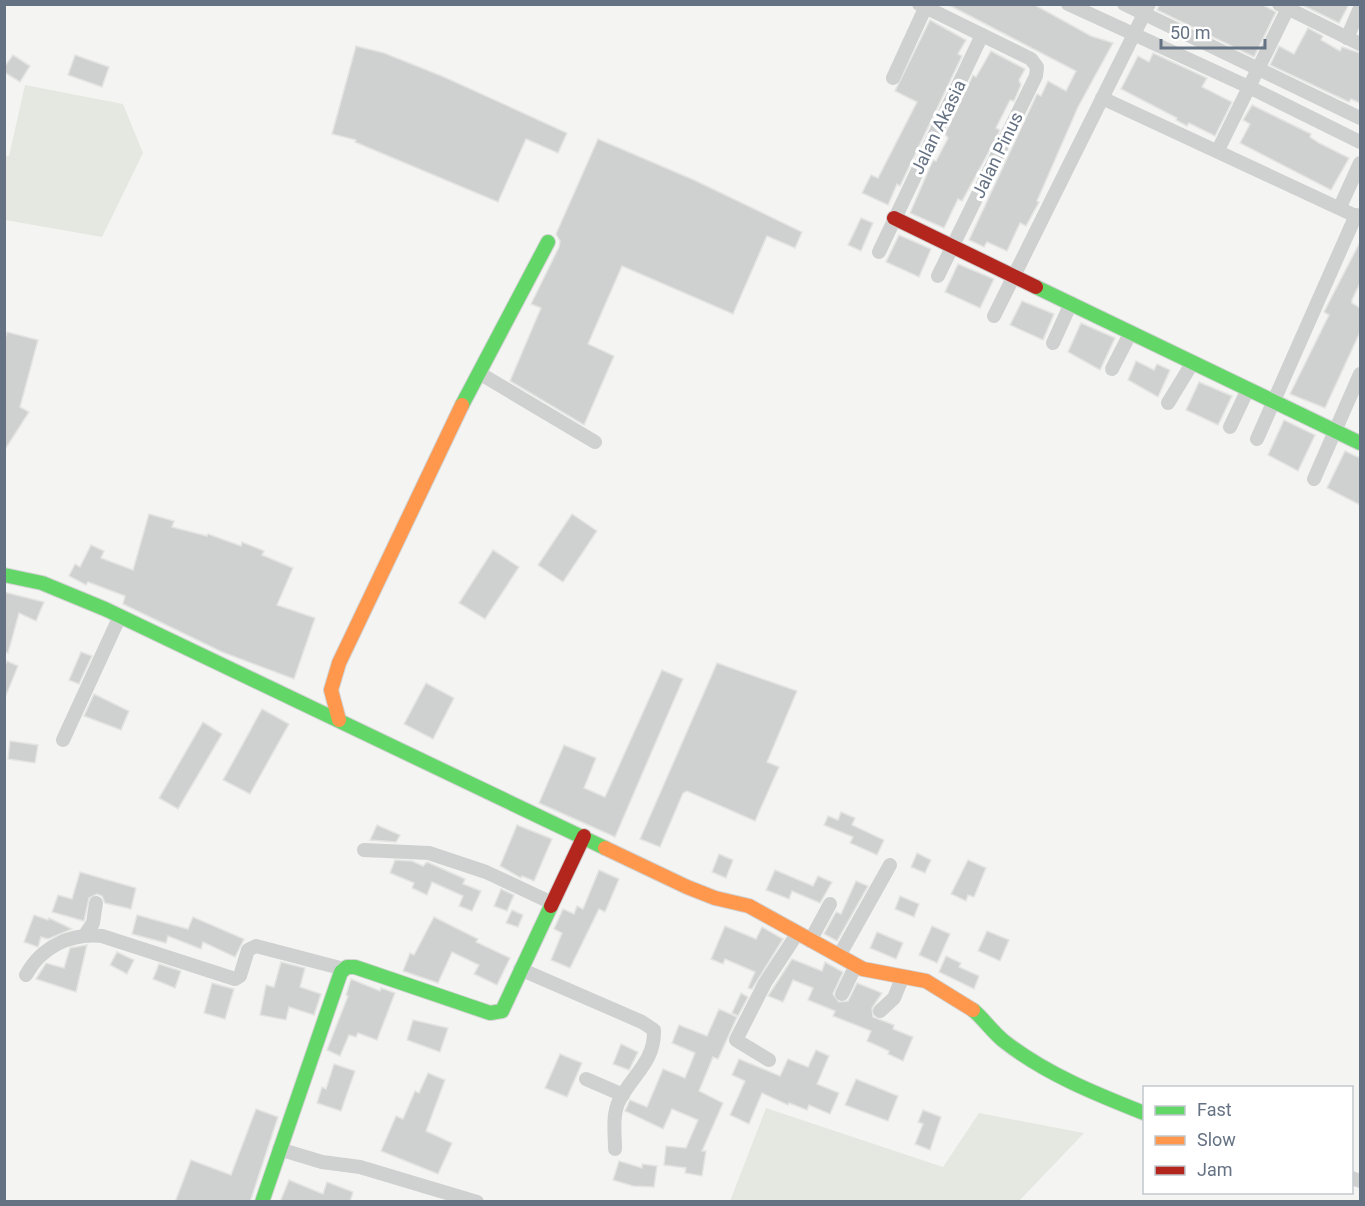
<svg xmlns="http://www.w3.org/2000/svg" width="1365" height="1206" font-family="Roboto,sans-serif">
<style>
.green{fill:#e4e8e1}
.building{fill:#cfd0d0;stroke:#e4e4e3;stroke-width:1.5}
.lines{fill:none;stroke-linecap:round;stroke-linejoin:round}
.fast-casing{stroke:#d1d2d2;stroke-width:16}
.slow-casing{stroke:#d1d2d2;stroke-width:16}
.jam-casing{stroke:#d1d2d2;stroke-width:16}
.street{stroke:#cfd0d0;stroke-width:14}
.fast{stroke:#63d668;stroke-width:14}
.slow{stroke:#ff974d;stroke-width:14}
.jam{stroke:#b3261e;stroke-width:14}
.labels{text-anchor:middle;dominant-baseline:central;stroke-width:6;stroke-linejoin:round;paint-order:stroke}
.street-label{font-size:18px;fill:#657283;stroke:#fff}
</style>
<rect width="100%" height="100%" fill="#f4f5f3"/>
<g class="green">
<polygon points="25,85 123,104 143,153 102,237 5,220 5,156 9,156"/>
<polygon points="766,1108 943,1167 979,1113 1084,1133 1019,1201 730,1201"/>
</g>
<g class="building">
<polygon points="947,4 1033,4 1091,36 1113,43 1078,107 1037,201 1039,202 1026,226 1020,223 1007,251 987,242 984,247 969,240 1037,94 1041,96 1048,81 1066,91 1076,71"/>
<polygon points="1160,4 1261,4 1276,12 1254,57 1157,10"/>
<polygon points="1300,4 1349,4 1339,23"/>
<polygon points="930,20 966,40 958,54 962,56 900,186 897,184 888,205 862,193 871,175 878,178 917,102 895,91"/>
<polygon points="1308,28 1323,36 1321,40 1340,51 1342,47 1360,53 1360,103 1351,99 1349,102 1270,65 1279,46 1294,54"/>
<polygon points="356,46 384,53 444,77 567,133 558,153 526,139 498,202 355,142 356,140 332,134"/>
<polygon points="991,51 1025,69 1019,80 1021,85 1014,101 1010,100 996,128 1000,130 986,157 962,201 958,199 944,228 910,213 933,160 936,161 948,138 945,134 973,75 976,77"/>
<polygon points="1153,53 1207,78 1202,87 1232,102 1215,136 1189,123 1187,126 1176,120 1177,118 1121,89 1138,56 1149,62"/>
<polygon points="13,55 30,66 20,82 4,72 4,67"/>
<polygon points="75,55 109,67 102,87 68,75"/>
<polygon points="1252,105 1311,134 1310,137 1319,143 1349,158 1331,190 1240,143 1250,124 1243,120"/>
<polygon points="598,139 694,180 802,232 795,248 767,236 733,314 622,266 588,344 614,356 584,425 510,381 541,308 531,304 559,247 560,241 556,234"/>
<polygon points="861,218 873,223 861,251 848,245"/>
<polygon points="899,235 931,249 919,277 886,262"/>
<polygon points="1360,242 1360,283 1352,300 1352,303 1360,308 1360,332 1325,408 1290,394 1329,315 1324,312"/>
<polygon points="958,264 994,279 980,308 945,292"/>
<polygon points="1022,301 1054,314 1043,340 1010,325"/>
<polygon points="1081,323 1115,338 1100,370 1068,352"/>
<polygon points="7,332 38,340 20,407 29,412 4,451 4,342"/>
<polygon points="1136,361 1154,370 1157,364 1170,370 1158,397 1128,380"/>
<polygon points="1199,382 1232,396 1218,425 1186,410"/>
<polygon points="1284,420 1315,435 1298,471 1268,455"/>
<polygon points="1345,451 1360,458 1360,505 1327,488"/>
<polygon points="149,514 174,521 172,527 207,536 208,534 241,546 242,542 264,551 262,555 293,568 277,605 315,618 294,679 222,652 123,604 125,596 88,582 86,585 69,576 75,564 80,567 91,545 104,551 101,558 133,570"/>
<polygon points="572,514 597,531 563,582 538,565"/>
<polygon points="493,550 519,567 485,619 459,603"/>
<polygon points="4,592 44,602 36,621 19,613 8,653 4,652"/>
<polygon points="81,652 92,656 79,684 69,680"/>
<polygon points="7,661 18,666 5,698 4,668"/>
<polygon points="717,663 797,691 767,762 779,767 755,821 687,791 683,793 660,847 640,839"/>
<polygon points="662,670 683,679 615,837 539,803 564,745 596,758 584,788 605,797"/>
<polygon points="426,683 454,698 433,739 404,724"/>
<polygon points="94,694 129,711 121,730 84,716"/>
<polygon points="262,709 289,724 250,794 223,780"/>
<polygon points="203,722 222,734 178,809 159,798"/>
<polygon points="10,741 38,745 35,763 8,759"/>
<polygon points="841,812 855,818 852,825 884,840 877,855 850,843 853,837 824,825 828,816 838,820"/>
<polygon points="377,825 400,835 396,842 370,840"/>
<polygon points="517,825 552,839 534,881 522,876 521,878 500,866"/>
<polygon points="917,853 931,860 925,873 911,867"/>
<polygon points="719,854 733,860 726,878 712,872"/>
<polygon points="395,860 412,861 423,866 427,862 465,879 463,884 481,891 472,911 459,906 463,896 432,882 427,895 412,888 414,883 390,873"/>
<polygon points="968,860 986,868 974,897 968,895 966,901 951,894"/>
<polygon points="599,870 619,879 605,912 599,909 570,968 551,960 562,933 554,929 563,909 574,914 577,906 583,909"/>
<polygon points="775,870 813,886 818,876 832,882 820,903 792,891 789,899 766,890"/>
<polygon points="80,872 136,888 131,909 105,903 102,896 97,894 89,898 84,921 52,912 58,895 72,899"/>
<polygon points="856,881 868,886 837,941 824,934 836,912 841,914"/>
<polygon points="501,889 514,895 507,911 494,906"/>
<polygon points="900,896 919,904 914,917 895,909"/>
<polygon points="512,910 523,915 518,927 506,923"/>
<polygon points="34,915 48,920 49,918 72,929 48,939 41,937 38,947 24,942"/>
<polygon points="137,915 188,929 193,917 244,939 235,957 203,942 201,949 168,936 166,943 132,934"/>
<polygon points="434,917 478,939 476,942 510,958 497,985 474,974 479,965 452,952 438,983 403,971 410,953 414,955"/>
<polygon points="725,926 756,939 762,927 783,939 752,989 748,988 755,972 725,959 723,964 711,959"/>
<polygon points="932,926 950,934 937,963 919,955"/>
<polygon points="987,931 1009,940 1000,961 978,951"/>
<polygon points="877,932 903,943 896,959 870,948"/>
<polygon points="87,945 76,992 36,979 46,963 64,968 70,948"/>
<polygon points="117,952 134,960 127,974 110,965"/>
<polygon points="946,956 961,963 959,967 979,976 974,989 939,972"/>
<polygon points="792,959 822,971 825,962 843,972 833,994 839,1002 848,1001 857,983 882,993 872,1008 873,1017 894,1025 893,1029 913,1037 903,1061 888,1054 889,1051 867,1041 871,1031 833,1016 835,1011 808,1000 813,988 793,980 783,1002 768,996"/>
<polygon points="281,962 305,968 300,987 321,994 314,1015 289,1007 286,1020 260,1015 266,985 274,987"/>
<polygon points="159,964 181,971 175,988 153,979"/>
<polygon points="351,979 380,991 381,988 395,993 377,1040 358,1033 356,1037 349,1035 340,1056 327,1050 348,996 346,995"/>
<polygon points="212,983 234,989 225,1019 204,1013"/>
<polygon points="741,993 748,997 738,1016 732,1013"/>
<polygon points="719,1009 737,1017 718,1059 713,1057 699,1091 723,1103 702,1151 706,1151 702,1176 685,1173 686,1168 664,1165 666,1146 686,1148 698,1120 672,1109 663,1129 625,1111 630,1100 647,1107 663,1069 685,1078 695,1053 672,1043 679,1025 707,1036"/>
<polygon points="413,1020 448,1028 440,1052 407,1040"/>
<polygon points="621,1044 638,1052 629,1070 613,1064"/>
<polygon points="816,1050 829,1056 817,1084 839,1093 830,1114 809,1105 807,1110 789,1103 788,1105 762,1093 749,1124 730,1115 745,1081 732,1075 739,1059 780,1076 788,1059 808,1067"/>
<polygon points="560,1054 582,1063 567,1097 545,1088"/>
<polygon points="334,1064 355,1071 341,1111 317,1103 322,1087 326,1089"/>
<polygon points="428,1073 445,1080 426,1131 452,1143 438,1174 381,1151 396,1116 403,1119 415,1091 419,1093"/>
<polygon points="856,1079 898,1096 888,1121 845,1105"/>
<polygon points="256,1109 278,1117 250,1202 175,1202 191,1160 231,1175"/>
<polygon points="923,1110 941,1117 930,1150 915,1144 923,1124 918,1122"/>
<polygon points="619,1161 642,1168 642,1164 657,1166 654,1187 633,1186 613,1180"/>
<polygon points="289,1180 323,1194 327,1182 353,1192 350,1202 280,1202"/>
</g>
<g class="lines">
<defs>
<g id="fast">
<polyline points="1036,287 1360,443"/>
<polyline points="462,405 548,242"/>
<polyline points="4,575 42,583 105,609 605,848"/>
<path d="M 973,1010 C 984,1019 993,1033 1005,1042 C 1046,1074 1096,1094 1144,1113"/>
<polyline points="262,1202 341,972 347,967 355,967 490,1013 502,1011 551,906"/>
</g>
<g id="slow">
<polyline points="339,720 331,690 339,663 462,405"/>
<polyline points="605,848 687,887 715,898 749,906 863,969 926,981 973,1010"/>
</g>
<g id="jam">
<polyline points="894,218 1036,287"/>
<polyline points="551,906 584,836"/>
</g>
</defs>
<use href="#fast" class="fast-casing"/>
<use href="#slow" class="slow-casing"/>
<use href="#jam" class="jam-casing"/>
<g class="street">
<polyline points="919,4 1031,59 1037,67 1036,76 938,276"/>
<polyline points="1068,4 1251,88 1360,142"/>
<polyline points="1124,4 1360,118"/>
<polyline points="1279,4 1360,44"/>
<polyline points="1347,38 1360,8"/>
<polyline points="893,78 927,4"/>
<polyline points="1102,98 1360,218"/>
<polyline points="1218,150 1290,4"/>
<polyline points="1340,207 1360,163"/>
<polyline points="879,252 982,35"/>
<polyline points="994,316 1149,4"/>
<polyline points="1053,343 1071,303"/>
<polyline points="1112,369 1131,332"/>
<polyline points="479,373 595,442"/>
<polyline points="1168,403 1193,362"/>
<polyline points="1230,427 1248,389"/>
<polyline points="1257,439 1356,215"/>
<polyline points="1314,479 1360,374"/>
<polyline points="63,740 120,616"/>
<polyline points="364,850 429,853 486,872 550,902"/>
<polyline points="85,935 93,923 96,903"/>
<polyline points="810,941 830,904"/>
<polyline points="839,956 890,865"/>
<path d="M 520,969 L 642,1022 L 654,1030 C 655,1062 632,1075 619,1101 C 612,1115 615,1134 615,1149"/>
<path d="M 26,975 C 41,947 70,933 102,936 L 235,979 L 240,976 L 248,950 L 256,946 L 344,969"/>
<polyline points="842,994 856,965"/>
<polyline points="880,1011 894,998 903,976"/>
<polyline points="769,1060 736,1040 765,983 797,934"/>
<polyline points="586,1079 623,1095"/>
<polyline points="279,1149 322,1162 360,1167 477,1202"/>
<polyline points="1352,1178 1360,1181"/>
</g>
<use href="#fast" class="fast"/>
<use href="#slow" class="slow"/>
<use href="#jam" class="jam"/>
</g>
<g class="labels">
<g class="street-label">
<text transform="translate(938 127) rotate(-64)">Jalan Akasia</text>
<text transform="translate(997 155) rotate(-64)">Jalan Pinus</text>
</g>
</g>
<rect width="1365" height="1206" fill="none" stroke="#657283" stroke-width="12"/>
<rect x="1143" y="1086" width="210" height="108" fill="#ffffff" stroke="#c1c7cd" stroke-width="1.5"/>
<rect x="1155" y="1106" width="30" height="9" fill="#63d668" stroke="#c1c7cd" stroke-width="1.5"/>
<text x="1197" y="1116" font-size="18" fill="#657283">Fast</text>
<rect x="1155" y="1136" width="30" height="9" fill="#ff974d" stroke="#c1c7cd" stroke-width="1.5"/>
<text x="1197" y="1146" font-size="18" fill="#657283">Slow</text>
<rect x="1155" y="1166" width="30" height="9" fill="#b3261e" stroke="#c1c7cd" stroke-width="1.5"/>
<text x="1197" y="1176" font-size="18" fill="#657283">Jam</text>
<path d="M1161 39v9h104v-9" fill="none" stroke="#657283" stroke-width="3"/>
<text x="1170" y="39" font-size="18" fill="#657283" stroke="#ffffff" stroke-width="4.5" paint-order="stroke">50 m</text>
</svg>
